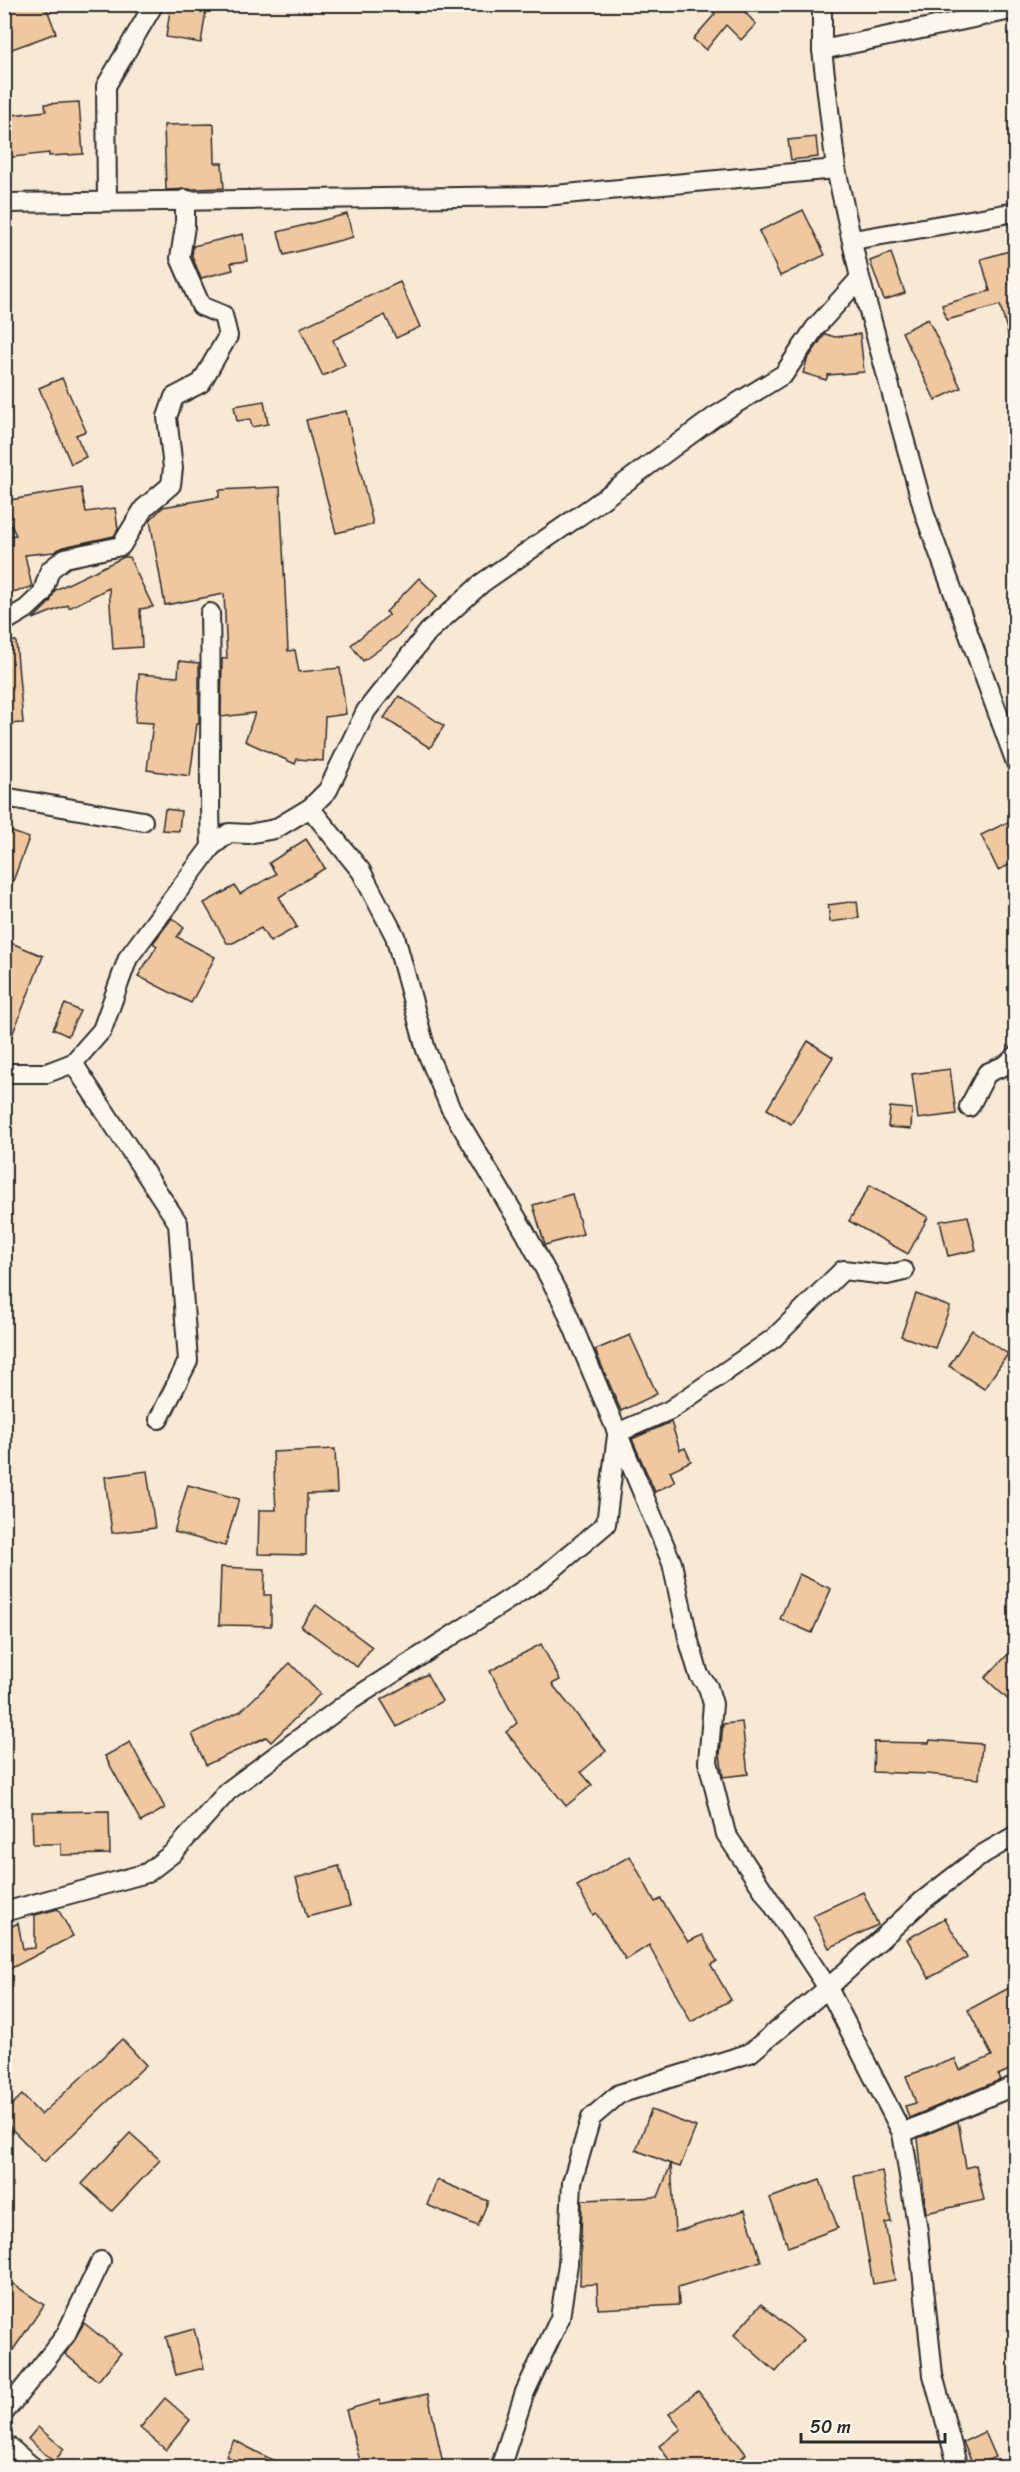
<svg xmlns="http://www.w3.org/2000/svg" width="1020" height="2472" font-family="Sriracha,sans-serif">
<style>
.building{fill:#f0c89f;stroke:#2b2b2b;stroke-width:1.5}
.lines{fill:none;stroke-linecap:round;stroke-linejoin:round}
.minor-casing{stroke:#2b2b2b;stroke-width:22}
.minor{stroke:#fbf7ec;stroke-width:18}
</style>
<rect width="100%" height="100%" fill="#f8e9d5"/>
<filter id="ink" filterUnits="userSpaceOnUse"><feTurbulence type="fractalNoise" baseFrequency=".0167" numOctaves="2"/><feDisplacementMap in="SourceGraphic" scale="12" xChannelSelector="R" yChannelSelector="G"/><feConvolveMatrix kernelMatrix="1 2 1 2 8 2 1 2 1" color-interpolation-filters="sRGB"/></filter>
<g filter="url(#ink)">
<g class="building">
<polygon points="23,4 45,4 56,33 4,52 4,11"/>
<polygon points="171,4 207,4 201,43 166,37"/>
<polygon points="706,4 737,4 756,24 741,40 726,25 706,50 693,39 715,14"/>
<polygon points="79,102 83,154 49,156 49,153 4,158 4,116 46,111 45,104"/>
<polygon points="214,124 215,163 222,163 224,188 166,190 164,125"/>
<polygon points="816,137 818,157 791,160 788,140"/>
<polygon points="803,210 825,255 780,276 759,231"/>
<polygon points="347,214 353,237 284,255 278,232"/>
<polygon points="243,234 247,261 231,263 233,270 201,278 192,256 193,246"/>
<polygon points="1016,249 1016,283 1011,284 1016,299 1016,344 1011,344 1000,305 947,320 942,305 990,291 981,259"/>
<polygon points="891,253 905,293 884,300 870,261"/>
<polygon points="400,282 420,327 396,338 385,315 333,340 345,365 323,376 300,328"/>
<polygon points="928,319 961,388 935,400 902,332"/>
<polygon points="825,334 835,337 860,334 864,372 828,375 826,380 803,373 807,360"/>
<polygon points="62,378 86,431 76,435 86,457 71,464 39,388"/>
<polygon points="264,401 268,424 252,427 250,419 237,421 234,406"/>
<polygon points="346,411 373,524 336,533 306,420"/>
<polygon points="280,487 288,651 295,650 299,672 340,668 346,714 325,717 323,761 297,759 295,764 245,741 255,713 221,717 222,659 227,658 224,594 165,605 150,520 163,507 219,497 219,490"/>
<polygon points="81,488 86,512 115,508 118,529 114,536 63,547 54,552 25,555 32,587 4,594 4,537 16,535 4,511 4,501"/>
<polygon points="124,557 129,557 153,607 140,609 142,647 113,649 109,588 69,608 68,605 33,619 50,602 55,590"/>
<polygon points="419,578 437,596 398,636 363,661 351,645 389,615 386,612"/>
<polygon points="4,641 16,641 23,723 4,724"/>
<polygon points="179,661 199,663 199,724 197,724 190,776 147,770 153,723 135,722 139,674 178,677"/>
<polygon points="399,696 444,726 430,748 384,718"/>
<polygon points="165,809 181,811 179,831 162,830"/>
<polygon points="1016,818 1016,862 998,870 981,835"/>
<polygon points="4,829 29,838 6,900 4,900"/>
<polygon points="306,839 325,868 279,897 297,927 270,942 261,928 233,943 227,943 204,903 235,886 240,894 276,874 269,863"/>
<polygon points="857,901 859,918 830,922 828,905"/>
<polygon points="172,918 184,928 177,937 215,957 191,1003 138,976 157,946 153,943"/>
<polygon points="4,940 43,956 6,1051 4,1051"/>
<polygon points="65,1004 80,1011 68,1036 53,1029"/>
<polygon points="808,1041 833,1057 791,1124 767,1109"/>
<polygon points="950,1069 956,1114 918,1119 912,1074"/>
<polygon points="890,1107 912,1109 911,1129 888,1127"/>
<polygon points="870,1185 928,1217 908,1254 849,1221"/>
<polygon points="572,1194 583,1234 545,1245 533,1205"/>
<polygon points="968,1216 976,1250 948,1256 940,1221"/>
<polygon points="916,1294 950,1307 935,1348 901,1336"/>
<polygon points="972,1330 1008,1354 984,1389 949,1366"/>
<polygon points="630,1335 657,1394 621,1411 595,1350"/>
<polygon points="671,1422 680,1450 685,1448 691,1461 670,1471 675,1482 655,1492 632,1439"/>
<polygon points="335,1449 337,1493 307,1494 306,1555 258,1554 259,1510 276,1510 273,1452"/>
<polygon points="147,1471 155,1528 112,1533 105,1477"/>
<polygon points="188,1485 239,1499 225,1546 174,1532"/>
<polygon points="221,1567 265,1569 264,1595 271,1595 271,1626 219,1625"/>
<polygon points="799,1574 831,1589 812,1633 780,1619"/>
<polygon points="316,1605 372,1647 357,1667 301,1626"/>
<polygon points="541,1644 560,1680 552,1684 606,1751 581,1772 592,1785 566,1806 506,1732 517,1723 490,1671"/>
<polygon points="1016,1646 1016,1707 985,1678"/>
<polygon points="290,1663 320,1694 271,1742 266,1737 206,1765 192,1734 241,1711"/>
<polygon points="427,1674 442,1701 397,1727 381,1700"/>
<polygon points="742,1722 748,1774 723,1777 720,1754 723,1724"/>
<polygon points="930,1740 982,1744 979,1779 927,1774 873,1772 874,1742 929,1743"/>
<polygon points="130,1742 165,1808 141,1822 105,1756"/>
<polygon points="109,1811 110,1854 61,1855 61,1844 33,1844 32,1812"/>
<polygon points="630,1856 655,1902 661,1899 688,1942 702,1935 717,1961 711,1965 731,2000 691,2022 649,1945 626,1960 596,1913 593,1915 577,1886"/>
<polygon points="339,1866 350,1906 307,1917 296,1878"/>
<polygon points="863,1892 878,1925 829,1948 813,1915"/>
<polygon points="58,1909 73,1936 4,1972 4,1930 18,1923 23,1949 35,1948 35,1915"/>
<polygon points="945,1918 967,1958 929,1978 907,1939"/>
<polygon points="1016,1984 1016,2067 998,2075 1000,2080 909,2118 905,2106 916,2103 906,2076 955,2059 960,2070 992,2056 968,2010"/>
<polygon points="122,2039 146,2065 44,2162 4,2121 4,2112 22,2095 41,2115"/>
<polygon points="651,2110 696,2127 680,2167 671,2164 675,2232 745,2210 761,2261 678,2287 679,2305 598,2309 597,2284 580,2285 582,2200 658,2197 671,2164 636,2150"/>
<polygon points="958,2121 966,2168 976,2165 984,2200 926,2213 918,2138"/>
<polygon points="130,2133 160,2160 112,2211 82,2184"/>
<polygon points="882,2171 891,2222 885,2223 895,2280 873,2284 854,2176"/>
<polygon points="437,2180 488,2201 478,2226 427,2205"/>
<polygon points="820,2180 838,2228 788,2247 770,2198"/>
<polygon points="4,2278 44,2305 4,2363"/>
<polygon points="761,2304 803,2340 776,2372 734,2335"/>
<polygon points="84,2323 121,2353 98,2381 65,2354"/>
<polygon points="194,2329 204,2368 176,2375 166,2337"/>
<polygon points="698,2391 746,2454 730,2468 675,2468 659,2446 681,2429 669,2414"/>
<polygon points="428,2394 444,2468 362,2468 346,2410 380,2400 380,2404"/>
<polygon points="165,2398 190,2420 166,2450 140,2428"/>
<polygon points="38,2427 64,2449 54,2462 28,2439"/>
<polygon points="984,2432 995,2457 974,2467 963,2442"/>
<polygon points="234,2440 288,2468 249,2468 226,2456"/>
</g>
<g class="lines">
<defs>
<g id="minor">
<polyline points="822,4 822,50 836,169 860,278 925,515 1016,763"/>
<polyline points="822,50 1016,9"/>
<polyline points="107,201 106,86 154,4"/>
<polyline points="4,203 544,196 836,169"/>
<polyline points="853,240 1016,212"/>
<path d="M 210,613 C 212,691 208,769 211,847"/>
<polyline points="4,622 26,609 42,594 50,570 65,558 121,546 144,508 171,485 173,468 167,417 174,397 201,383 228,336 223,315 201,306 180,258 185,226 185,199"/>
<polyline points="4,797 143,821"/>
<polyline points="310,808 361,871 395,936 426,1050 450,1107 525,1232 563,1303 672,1563 688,1638 699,1675 708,1687 713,1704 708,1762 726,1834 828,1988 902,2133 918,2231 933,2375 958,2468"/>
<polyline points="73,1063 178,1223 188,1361 159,1419"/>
<polyline points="4,1073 47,1073 73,1063 102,1030 128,958 211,847 229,833 248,834 275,829 310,808 328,790 366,711 428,632 482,583 592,507 714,417 784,374 815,328 860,278"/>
<polyline points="969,1107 987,1073 1006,1065 1016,1056"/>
<polyline points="617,1433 670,1410 774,1338 843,1270 887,1275 904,1271"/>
<polyline points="4,1912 147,1873 173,1853 228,1791 347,1703 542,1578 606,1524 617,1435"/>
<polyline points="902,2133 1016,2085"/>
<polyline points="4,2413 65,2336 101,2261"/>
<polyline points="4,2443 34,2468"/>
<polyline points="500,2468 525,2392 560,2318 568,2264 572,2182 591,2118 619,2094 750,2053 828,1988 921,1902 983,1854 1016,1835"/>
</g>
</defs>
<use href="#minor" class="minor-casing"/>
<use href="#minor" class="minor"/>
</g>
</g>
<rect width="1020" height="2472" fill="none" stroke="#fbf7ec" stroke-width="24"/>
<rect x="12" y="12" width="996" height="2448" fill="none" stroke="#2b2b2b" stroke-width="2" filter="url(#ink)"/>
<path d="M801 2433v9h144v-9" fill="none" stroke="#2b2b2b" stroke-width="3"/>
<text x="810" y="2433" font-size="18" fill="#2b2b2b" stroke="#fbf7ec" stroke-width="4.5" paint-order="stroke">50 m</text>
</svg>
